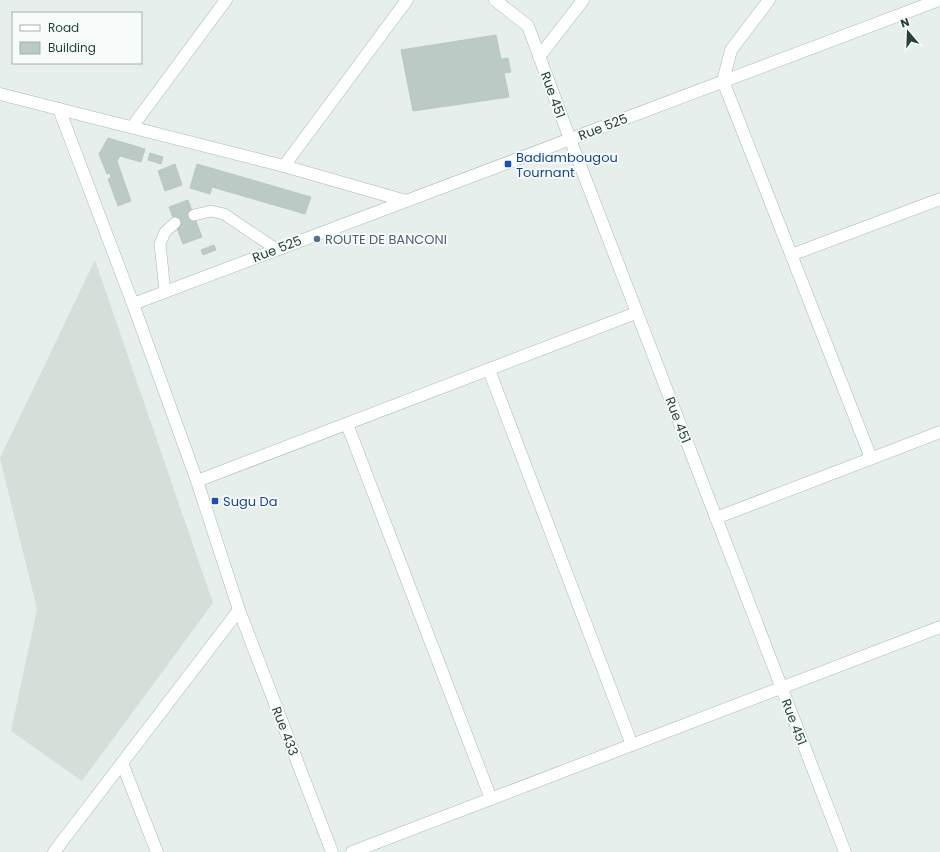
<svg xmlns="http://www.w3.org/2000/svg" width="940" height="852" font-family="Poppins,sans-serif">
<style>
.built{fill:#d4dfda}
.building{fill:#bbcac4;stroke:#b8c9c2}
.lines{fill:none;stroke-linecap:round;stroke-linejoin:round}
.service-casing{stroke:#a8b8b2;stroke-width:12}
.minor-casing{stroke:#a8b8b2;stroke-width:13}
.secondary-casing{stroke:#a4bbb3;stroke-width:13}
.service{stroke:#fff;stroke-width:11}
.minor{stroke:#fff;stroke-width:12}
.secondary{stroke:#fff;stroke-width:12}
.transit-dot{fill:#1a4fb4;stroke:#f7fbf9;stroke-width:1.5}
.service-dot{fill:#5c6f8a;stroke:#f7fbf9;stroke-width:1.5}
.labels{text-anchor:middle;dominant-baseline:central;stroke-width:4;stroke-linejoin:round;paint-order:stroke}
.street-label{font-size:13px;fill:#24423a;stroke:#f7fbf9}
.transit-label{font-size:13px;fill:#164399;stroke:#f7fbf9;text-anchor:start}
.service-label{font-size:13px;fill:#4e5e75;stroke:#f7fbf9;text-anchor:start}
</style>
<rect width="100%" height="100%" fill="#e6efeb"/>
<polygon class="built" points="95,260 213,603 82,781 11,731 37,609 0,458"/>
<g class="building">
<polygon points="496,35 501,59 508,58 511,72 504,73 509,97 413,111 401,50"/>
<polygon points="108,138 145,149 141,162 120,156 117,161 131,201 118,206 108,179 111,178 110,173 107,174 99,154"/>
<polygon points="150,153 163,157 161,164 148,160"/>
<polygon points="175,164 182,185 165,191 158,171"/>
<polygon points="197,164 311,197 305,214 212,187 210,194 190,188"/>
<polygon points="188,200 202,237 183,244 169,207"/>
<polygon points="214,245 216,250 203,255 201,250"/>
</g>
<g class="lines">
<defs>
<g id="service">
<polyline points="194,215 211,211 224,214 276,249"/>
<polyline points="165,292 160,244 165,232 175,223"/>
</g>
<g id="minor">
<polyline points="495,0 528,26 570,139 845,852"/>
<polyline points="769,0 731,50 723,81 871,458"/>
<polyline points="539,57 583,0"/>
<polyline points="0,94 284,166 406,201"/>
<polyline points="59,109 133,304"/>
<polyline points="132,127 226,0"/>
<polyline points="284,166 407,0"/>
<polyline points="791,255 940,199"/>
<polyline points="489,370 632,745"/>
<polyline points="347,424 491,799"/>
<polyline points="197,481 636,313"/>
<polyline points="716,518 940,432"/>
<polyline points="239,610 332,852"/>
<polyline points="122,763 157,852"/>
<polyline points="352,852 940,627"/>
</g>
<polyline id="secondary" points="54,852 239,610 197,481 133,304 939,0"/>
</defs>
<use href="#service" class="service-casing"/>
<use href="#minor" class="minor-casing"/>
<use href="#secondary" class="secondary-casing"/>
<use href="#service" class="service"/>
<use href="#minor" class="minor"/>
<use href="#secondary" class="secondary"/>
</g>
<g class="transit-dot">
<rect x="504" y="160" width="8" height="8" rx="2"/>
<rect x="211" y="497" width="8" height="8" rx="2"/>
</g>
<circle class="service-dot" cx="317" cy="239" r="4"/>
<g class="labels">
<g class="street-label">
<text transform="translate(553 95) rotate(70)">Rue 451</text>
<text transform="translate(603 127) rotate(-21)">Rue 525</text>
<text transform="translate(277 249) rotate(-21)">Rue 525</text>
<text transform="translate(678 420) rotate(69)">Rue 451</text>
<text transform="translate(794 722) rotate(69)">Rue 451</text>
<text transform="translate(285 731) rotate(69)">Rue 433</text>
</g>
<g class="transit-label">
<text x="516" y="157">Badiambougou<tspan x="516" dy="15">Tournant</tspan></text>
<text x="223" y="501">Sugu Da</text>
</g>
<g class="service-label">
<text x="325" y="239">ROUTE DE BANCONI</text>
</g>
</g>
<rect x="12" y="12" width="130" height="52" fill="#f7fbf9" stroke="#a3b1ad"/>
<rect x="20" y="25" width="20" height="6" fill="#ffffff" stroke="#a3b1ad"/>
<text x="48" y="32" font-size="12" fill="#24423a">Road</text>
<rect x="20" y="42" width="20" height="12" fill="#bbcac4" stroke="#a3b1ad"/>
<text x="48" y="52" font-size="12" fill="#24423a">Building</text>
<g transform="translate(908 32) rotate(341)" stroke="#f7fbf9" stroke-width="3" paint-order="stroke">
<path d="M0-3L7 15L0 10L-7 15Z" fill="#24423a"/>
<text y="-6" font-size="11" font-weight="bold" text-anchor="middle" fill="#24423a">N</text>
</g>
</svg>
